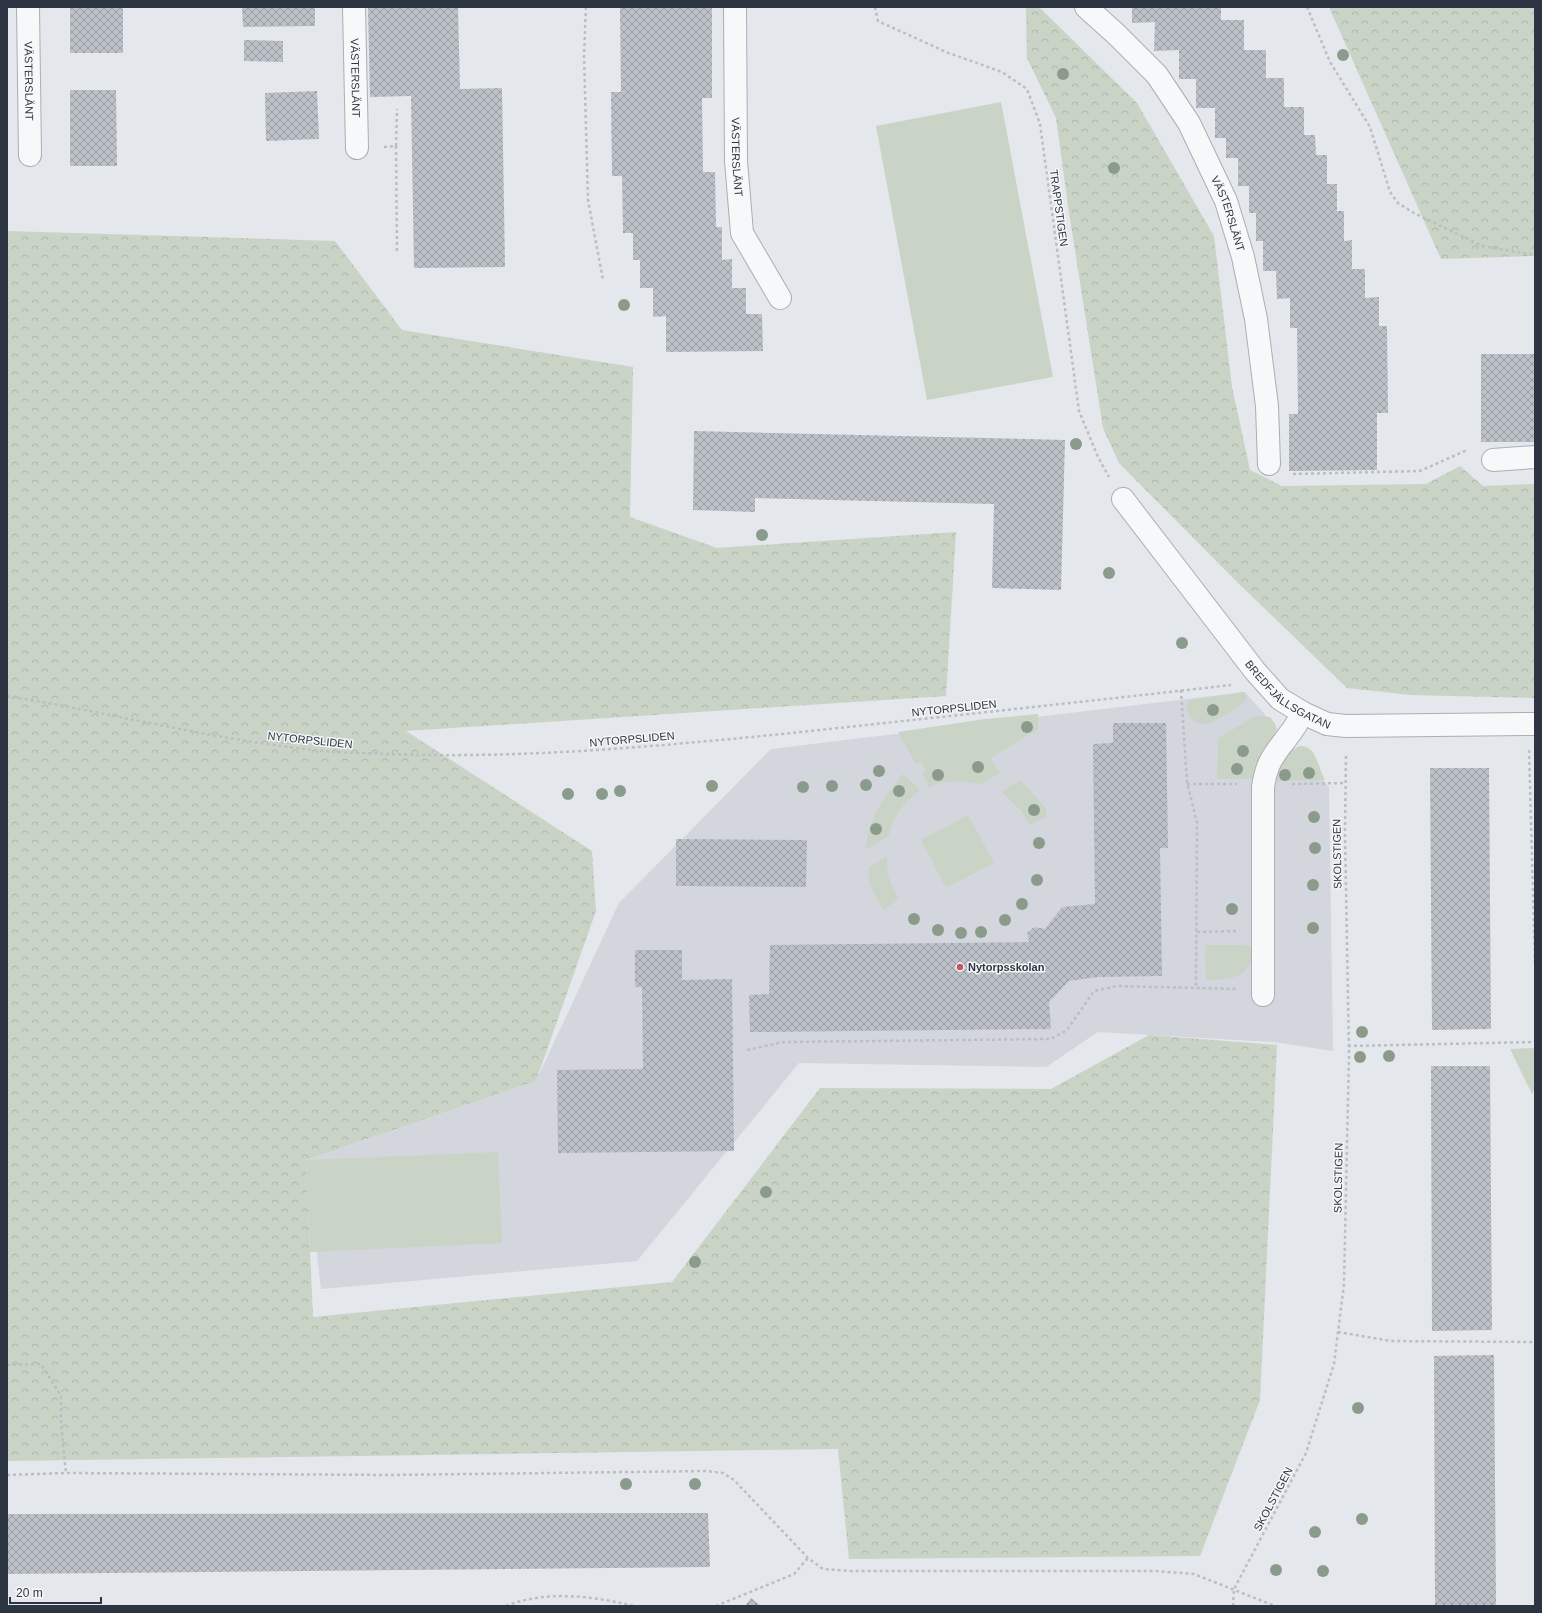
<svg xmlns="http://www.w3.org/2000/svg" width="1542" height="1613" font-family="Helvetica,sans-serif">
<style>
.built{fill:#d3d6dc}
.green{fill:#cad4c6}
.forest{fill:url(#forest-crowns)}
.building{fill:url(#building-cross-hatch)}
.lines{fill:none;stroke-linecap:round;stroke-linejoin:round}
.minor-casing{stroke:#aaaeb5;stroke-width:24}
.path{stroke:#bbbec2;stroke-width:2.5;stroke-dasharray:3 3;stroke-linecap:butt}
.minor{stroke:#f7f8f9;stroke-width:22}
.tree{fill:#8b9b8b}
.poi-dot{fill:#c15867;stroke:#f4f6f8;stroke-width:1.5}
.labels{text-anchor:middle;dominant-baseline:central;stroke-width:3;stroke-linejoin:round;paint-order:stroke}
.street-label{font-size:11px;fill:#2e3542;stroke:#f4f6f8}
.poi-label{font-size:11px;font-weight:bold;fill:#2e3542;stroke:#f4f6f8;text-anchor:start}
</style>
<defs>
<pattern id="forest-crowns" width="20" height="18" patternUnits="userSpaceOnUse"><rect width="20" height="18" fill="#cad4c6"/><path d="M2 6a3 3 0 1 1 6 0M12 15a3 3 0 1 1 6 0" fill="none" stroke="#aeb7ab"/></pattern>
<pattern id="building-cross-hatch" width="8" height="8" patternUnits="userSpaceOnUse"><rect width="8" height="8" fill="#bcc0c7"/><path d="M0 0l8 8M0 8l8-8" fill="none" stroke="#999da3"/></pattern>
</defs>
<rect width="100%" height="100%" fill="#e4e7eb"/>
<polygon class="built" points="1245,692 1329,787 1333,1051 1274,1042 1098,1032 1046,1067 799,1063 637,1261 321,1289 306,1160 536,1081 619,903 771,749"/>
<g class="green">
<polygon points="1001,102 1053,377 927,400 876,126"/>
<path d="M 1244,692 L 1246,695 L 1246,701 C 1234,709 1200,738 1189,715 C 1186,710 1186,705 1189,700 Z"/>
<polygon points="1038,714 1038,729 991,758 1000,773 982,784 959,781 939,783 929,787 922,774 926,772 921,762 916,764 898,732 985,719"/>
<polygon points="1256,716 1270,717 1275,724 1276,728 1259,763 1254,779 1217,779 1218,738"/>
<path d="M 1299,746 C 1317,744 1318,769 1325,780 L 1273,781 C 1275,766 1286,754 1299,746 Z"/>
<path d="M 903,774 L 920,790 C 901,806 896,812 888,837 L 866,850 C 867,820 885,797 903,774 Z"/>
<polygon points="1020,780 1046,808 1046,817 1030,825 1021,811 1002,792"/>
<polygon points="968,815 994,863 946,888 921,840"/>
<path d="M 887,856 C 886,872 890,885 899,898 L 884,910 C 874,897 869,884 868,868 Z"/>
<path d="M 1205,945 L 1245,945 L 1251,947 L 1254,958 C 1244,980 1227,979 1206,980 Z"/>
<polygon points="1535,1048 1535,1088 1532,1094 1510,1049"/>
<polygon points="498,1152 502,1243 310,1252 306,1160"/>
</g>
<g class="forest">
<polygon points="1026,7 1039,7 1137,103 1214,236 1232,387 1250,470 1282,486 1426,484 1460,466 1483,486 1535,484 1535,698 1410,695 1347,688 1236,581 1119,463 1103,428 1068,206 1056,118 1027,58"/>
<polygon points="1329,7 1535,7 1535,256 1441,259"/>
<polygon points="7,231 335,241 402,330 633,367 630,517 717,548 956,532 946,696 406,731 592,851 596,911 536,1081 306,1160 313,1317 672,1282 820,1088 1051,1089 1149,1035 1277,1045 1260,1400 1200,1556 849,1559 838,1449 7,1461"/>
</g>
<g class="building">
<rect x="70" y="7" width="53" height="46"/>
<polygon points="242,7 315,7 315,26 243,27"/>
<polygon points="368,7 458,7 460,89 502,88 505,267 414,268 411,96 370,97"/>
<polygon points="620,7 712,7 712,98 702,98 703,172 715,172 716,227 722,227 722,260 732,259 732,288 746,288 746,314 762,314 763,351 666,352 666,316 653,317 653,288 640,288 640,260 633,260 633,233 623,233 622,176 612,176 611,92 621,92"/>
<polygon points="1132,7 1221,7 1221,20 1244,20 1244,50 1266,50 1266,78 1284,78 1284,107 1304,107 1304,135 1315,135 1316,155 1327,155 1327,184 1337,184 1337,211 1344,211 1344,241 1352,240 1352,269 1365,269 1365,298 1379,297 1379,326 1387,326 1388,413 1377,413 1377,470 1289,471 1289,414 1298,414 1297,328 1290,328 1290,298 1277,299 1276,271 1263,271 1263,241 1256,241 1256,213 1249,213 1249,186 1238,186 1238,158 1226,158 1226,138 1215,138 1215,108 1196,108 1196,79 1179,79 1179,50 1154,51 1155,22 1132,23"/>
<polygon points="244,40 283,41 283,62 244,61"/>
<polygon points="70,90 116,90 117,166 70,166"/>
<polygon points="317,91 319,139 266,141 265,93"/>
<rect x="1481" y="354" width="54" height="88"/>
<polygon points="694,431 1065,440 1061,590 992,588 994,504 755,498 755,512 693,510"/>
<polygon points="1113,723 1166,723 1168,848 1160,848 1162,976 1098,977 1069,981 1049,1002 1051,1029 750,1032 749,995 769,994 770,945 1029,942 1027,933 1034,927 1045,929 1062,907 1095,904 1093,744 1113,743"/>
<polygon points="1430,768 1489,768 1491,1029 1432,1030"/>
<polygon points="676,839 807,840 806,887 676,886"/>
<polygon points="635,950 682,950 682,980 732,979 734,1151 558,1153 557,1070 643,1069 642,987 635,987"/>
<polygon points="1431,1066 1490,1066 1492,1330 1432,1331"/>
<polygon points="1494,1355 1496,1606 1435,1606 1434,1356"/>
<polygon points="708,1513 710,1567 7,1574 7,1514"/>
<polygon points="751,1598 761,1606 745,1606"/>
</g>
<g class="lines">
<defs>
<g id="minor">
<path id="s1" d="M 28,7 L 30,155"/>
<path id="s2" d="M 354,7 L 357,148"/>
<path id="s3" d="M 735,7 L 736,161 L 742,233 L 780,298"/>
<path id="s4" d="M 1086,7 L 1116,34 L 1157,75 L 1189,123 L 1226,201 L 1243,257 L 1256,319 L 1267,406 L 1269,464"/>
<polyline points="1493,460 1535,457"/>
<path id="s5" d="M 1123,499 L 1255,671 L 1280,699 L 1303,713 L 1327,724 L 1346,726 L 1535,724"/>
<path d="M 1263,995 L 1263,787 C 1267,759 1276,753 1291,732 C 1296,726 1299,719 1303,713"/>
</g>
</defs>
<use href="#minor" class="minor-casing"/>
<g class="path">
<polyline points="586,7 584,55 588,200 603,280"/>
<polyline points="875,7 878,21 946,52 1002,72 1027,89 1040,124 1079,411 1098,457 1109,477"/>
<polyline points="1307,7 1330,62 1370,127 1390,192 1398,203 1412,212 1482,246 1535,255"/>
<polyline points="396,146 397,109"/>
<polyline points="384,147 396,146 397,252"/>
<polyline points="1293,474 1420,471 1467,450"/>
<polyline points="1181,690 1187,782 1197,823 1196,988 1237,989"/>
<path d="M 7,696 C 113,713 217,741 324,751 C 345,753 366,753 386,754 C 519,759 650,747 782,734 C 932,718 1082,702 1231,685"/>
<polyline points="1529,750 1535,966"/>
<polyline points="1187,784 1237,784"/>
<polyline points="1292,784 1345,783"/>
<polyline points="1197,932 1237,931"/>
<polyline points="1348,1046 1535,1042"/>
<polyline points="747,1050 783,1042 1051,1039 1067,1030 1094,991 1117,986 1196,988"/>
<polyline points="1338,1332 1391,1341 1535,1342"/>
<polyline points="7,1365 41,1364 61,1396 61,1424 66,1473 391,1475 706,1471 723,1473 734,1480 808,1558 823,1569 850,1571 1156,1571 1194,1574 1275,1606"/>
<polyline points="7,1475 66,1473"/>
<path d="M 506,1606 C 546,1590 593,1596 634,1606"/>
<polyline points="716,1606 794,1574 808,1558"/>
<polyline points="1233,1606 1234,1589 1306,1453 1334,1364 1344,1284 1349,1054 1345,833 1346,753"/>
</g>
<use href="#minor" class="minor"/>
</g>
<g class="tree">
<circle cx="1343" cy="55" r="6"/>
<circle cx="1063" cy="74" r="6"/>
<circle cx="1114" cy="168" r="6"/>
<circle cx="624" cy="305" r="6"/>
<circle cx="1076" cy="444" r="6"/>
<circle cx="762" cy="535" r="6"/>
<circle cx="1109" cy="573" r="6"/>
<circle cx="1182" cy="643" r="6"/>
<circle cx="1213" cy="710" r="6"/>
<circle cx="1027" cy="727" r="6"/>
<circle cx="1243" cy="751" r="6"/>
<circle cx="978" cy="767" r="6"/>
<circle cx="1237" cy="769" r="6"/>
<circle cx="879" cy="771" r="6"/>
<circle cx="1309" cy="773" r="6"/>
<circle cx="938" cy="775" r="6"/>
<circle cx="1285" cy="775" r="6"/>
<circle cx="866" cy="785" r="6"/>
<circle cx="712" cy="786" r="6"/>
<circle cx="832" cy="786" r="6"/>
<circle cx="803" cy="787" r="6"/>
<circle cx="620" cy="791" r="6"/>
<circle cx="899" cy="791" r="6"/>
<circle cx="568" cy="794" r="6"/>
<circle cx="602" cy="794" r="6"/>
<circle cx="1034" cy="810" r="6"/>
<circle cx="1314" cy="817" r="6"/>
<circle cx="876" cy="829" r="6"/>
<circle cx="1039" cy="843" r="6"/>
<circle cx="1315" cy="848" r="6"/>
<circle cx="1037" cy="880" r="6"/>
<circle cx="1313" cy="885" r="6"/>
<circle cx="1022" cy="904" r="6"/>
<circle cx="1232" cy="909" r="6"/>
<circle cx="914" cy="919" r="6"/>
<circle cx="1005" cy="920" r="6"/>
<circle cx="1313" cy="928" r="6"/>
<circle cx="938" cy="930" r="6"/>
<circle cx="981" cy="932" r="6"/>
<circle cx="961" cy="933" r="6"/>
<circle cx="1362" cy="1032" r="6"/>
<circle cx="1389" cy="1056" r="6"/>
<circle cx="1360" cy="1057" r="6"/>
<circle cx="766" cy="1192" r="6"/>
<circle cx="695" cy="1262" r="6"/>
<circle cx="1358" cy="1408" r="6"/>
<circle cx="626" cy="1484" r="6"/>
<circle cx="695" cy="1484" r="6"/>
<circle cx="1362" cy="1519" r="6"/>
<circle cx="1315" cy="1532" r="6"/>
<circle cx="1276" cy="1570" r="6"/>
<circle cx="1323" cy="1571" r="6"/>
</g>
<circle class="poi-dot" cx="960" cy="967" r="4"/>
<g class="labels">
<g class="street-label">
<text stroke="none"><textPath href="#s2" startOffset="71">VÄSTERSLÄNT</textPath></text>
<text stroke="none"><textPath href="#s1" startOffset="74">VÄSTERSLÄNT</textPath></text>
<text stroke="none"><textPath href="#s3" startOffset="150">VÄSTERSLÄNT</textPath></text>
<text transform="translate(1059 208) rotate(82)">TRAPPSTIGEN</text>
<text stroke="none"><textPath href="#s4" startOffset="255">VÄSTERSLÄNT</textPath></text>
<text stroke="none"><textPath href="#s5" startOffset="258">BREDFJÄLLSGATAN</textPath></text>
<text transform="translate(954 708) rotate(-6)">NYTORPSLIDEN</text>
<text transform="translate(632 739) rotate(-5)">NYTORPSLIDEN</text>
<text transform="translate(310 740) rotate(6)">NYTORPSLIDEN</text>
<text transform="translate(1337 854) rotate(-91)">SKOLSTIGEN</text>
<text transform="translate(1338 1178) rotate(-89)">SKOLSTIGEN</text>
<text transform="translate(1273 1499) rotate(-62)">SKOLSTIGEN</text>
</g>
<g class="poi-label">
<text x="968" y="967">Nytorpsskolan</text>
</g>
</g>
<rect width="1542" height="1613" fill="none" stroke="#2e3542" stroke-width="16"/>
<path d="M10 1597v6h91v-6" fill="none" stroke="#2e3542" stroke-width="2"/>
<text x="16" y="1597" font-size="12" fill="#2e3542" stroke="#f4f6f8" stroke-width="3" paint-order="stroke">20 m</text>
</svg>
